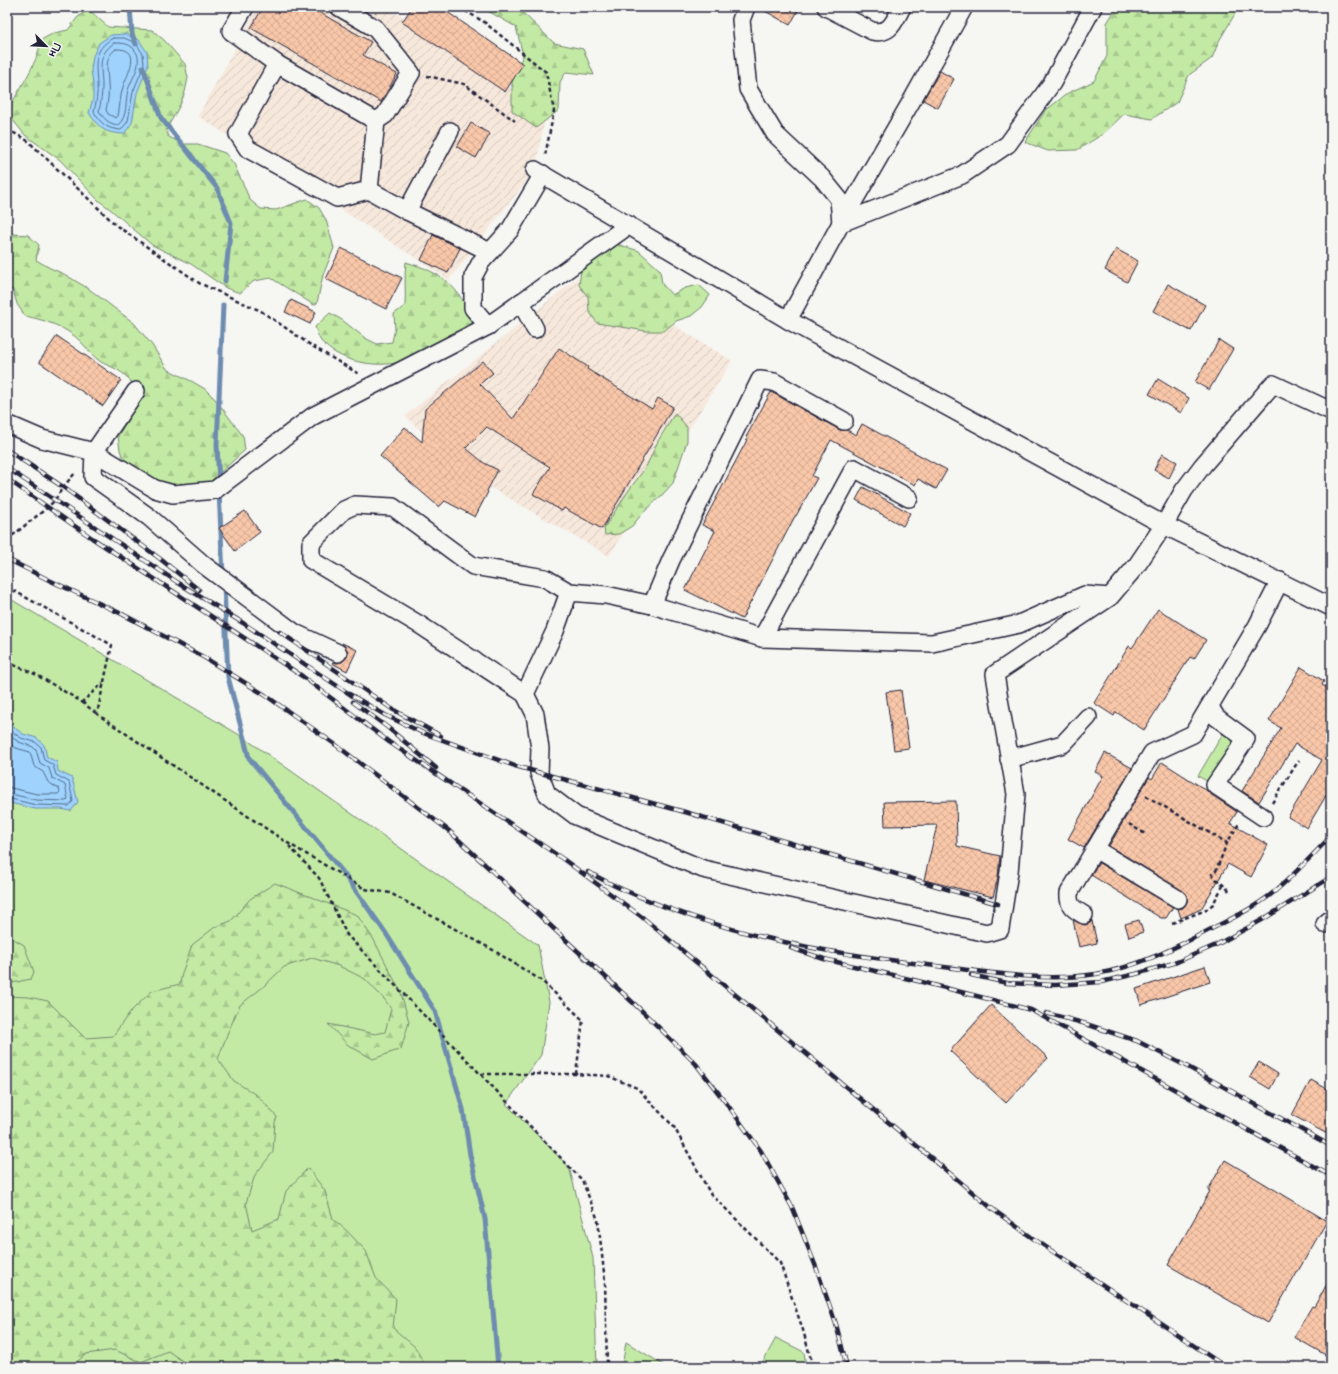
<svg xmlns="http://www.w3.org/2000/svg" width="1338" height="1374" font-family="'Balsamiq Sans',sans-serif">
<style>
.industrial{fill:url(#industrial-furrows)}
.green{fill:#c3eaa4;stroke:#728670}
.forest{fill:url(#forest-firs);stroke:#728670}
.water{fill:#9fd3fd;stroke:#6d8caf}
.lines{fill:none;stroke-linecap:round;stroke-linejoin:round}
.shore{stroke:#546989;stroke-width:1}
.stream{stroke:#6d8caf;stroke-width:5}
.building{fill:url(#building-cross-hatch);stroke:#22223b}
.minor-casing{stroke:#22223b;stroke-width:20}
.path{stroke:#22223b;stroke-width:2.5;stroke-dasharray:4 3;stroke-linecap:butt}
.minor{stroke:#f6f6f2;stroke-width:17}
.rail-casing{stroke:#22223b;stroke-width:4.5}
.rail{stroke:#f6f6f2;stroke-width:3;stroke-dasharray:9;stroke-linecap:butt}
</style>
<defs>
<pattern id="industrial-furrows" width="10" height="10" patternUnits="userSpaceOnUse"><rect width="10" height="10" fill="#f7e8dc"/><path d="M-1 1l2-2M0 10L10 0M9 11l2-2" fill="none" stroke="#d3c7be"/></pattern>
<pattern id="forest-firs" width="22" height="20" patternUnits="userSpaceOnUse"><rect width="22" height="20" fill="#c3eaa4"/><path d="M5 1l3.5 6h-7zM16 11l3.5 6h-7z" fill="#a7c88e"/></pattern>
<pattern id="building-cross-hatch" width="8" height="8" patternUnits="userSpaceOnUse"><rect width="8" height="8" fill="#f9c7a9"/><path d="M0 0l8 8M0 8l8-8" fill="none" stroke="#d5ab92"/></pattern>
</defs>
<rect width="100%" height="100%" fill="#f6f6f2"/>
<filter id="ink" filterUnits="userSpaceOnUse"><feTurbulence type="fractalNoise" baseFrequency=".025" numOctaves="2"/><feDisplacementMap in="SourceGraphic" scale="8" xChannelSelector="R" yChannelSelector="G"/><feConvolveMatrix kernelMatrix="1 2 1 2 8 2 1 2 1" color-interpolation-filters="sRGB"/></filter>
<g filter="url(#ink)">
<g class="industrial">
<polygon points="258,7 387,7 546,112 535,170 449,280 198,116"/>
<polygon points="586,271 732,361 609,556 469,475 405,416"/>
</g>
<g class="green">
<polygon points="7,597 243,737 538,945 549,1002 541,1055 506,1104 569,1167 593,1258 597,1367 7,1367"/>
<polygon points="1225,730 1237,737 1210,783 1198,776"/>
<polygon points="776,1338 804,1352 806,1367 760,1367"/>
<polygon points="626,1342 667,1367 622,1367"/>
</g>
<g class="forest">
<polygon points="481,7 517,7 554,43 583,49 594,75 566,72 560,82 559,110 536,128 512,111 512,82 523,55 516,27"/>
<polygon points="1117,7 1239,7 1219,41 1212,58 1189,75 1177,102 1152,119 1124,114 1103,134 1077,150 1048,151 1025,142 1045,111 1068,93 1094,81 1107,56 1107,23"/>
<path d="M 88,9 L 108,27 L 152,30 L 164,40 L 185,64 L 188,78 L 185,92 L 180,105 L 166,130 L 169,137 L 183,144 L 198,144 L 225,153 L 234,164 L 250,200 L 261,209 L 276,210 L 307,199 L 319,208 L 326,220 L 334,248 L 323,275 L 317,303 L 314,305 L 271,278 L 254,281 L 240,293 L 226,288 L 191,264 L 152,245 L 110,209 L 98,200 L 60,160 L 25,135 L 7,113 C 18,89 37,67 41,40 L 54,33 L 68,30 L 77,18 Z"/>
<path d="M 7,230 L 14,234 L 28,235 L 39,245 L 36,260 L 50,268 L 64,274 L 89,289 L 134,323 L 152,345 L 167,369 L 193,382 L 205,389 L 216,400 L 243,436 L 245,450 L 201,490 L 187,492 L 174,485 L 160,483 L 125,464 L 120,450 L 118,436 L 140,399 C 134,383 127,374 112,367 C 108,365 104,364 101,362 C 93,357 88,349 81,342 C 67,327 45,320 25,316 L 17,304 L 13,290 L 7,289 Z"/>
<polygon points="614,243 639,251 660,270 662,284 672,295 685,288 699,285 710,295 702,307 691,316 676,321 664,331 646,331 597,323 589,311 588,297 579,285 581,271 588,259"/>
<path d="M 406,262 C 414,265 424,267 432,272 C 456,284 466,303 475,327 C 458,335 440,344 423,352 C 416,355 408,361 401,362 C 374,368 339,362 321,341 C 318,337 317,331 315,327 L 330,313 L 342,320 L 365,338 L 377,344 L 392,342 L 395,328 L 394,314 L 405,306 C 406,291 404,277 406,262 Z"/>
<polygon points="675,413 687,427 687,441 673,483 663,494 641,515 632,526 619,534 605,535 604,528 629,490 646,467 658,441"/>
<polygon points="275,883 357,915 374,940 401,993 409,1022 401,1049 373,1059 348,1045 328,1024 375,1034 385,1032 391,1009 385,1000 365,979 339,966 312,958 284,967 263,987 240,1005 228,1032 218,1059 234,1081 258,1096 277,1117 275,1122 273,1152 255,1175 246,1203 252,1230 279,1219 286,1191 308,1168 325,1191 333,1219 347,1231 366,1251 376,1278 396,1299 393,1328 415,1347 426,1367 191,1367 168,1351 141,1362 115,1350 86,1354 71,1367 7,1367 7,996 28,997 48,1001 85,1038 113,1036 130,1012 152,991 180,984 182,973 192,945 215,927 231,921 250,899"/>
<polygon points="7,935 24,945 34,972 31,979 7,984"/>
</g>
<g class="water">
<path d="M 125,34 L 139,40 L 147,52 L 148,66 L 137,93 L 132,123 L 124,134 C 104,133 100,129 89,113 L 93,99 L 93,84 L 91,70 L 93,56 L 99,43 L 111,35 Z"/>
<polygon points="7,722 23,734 37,738 44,745 47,757 57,762 58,771 72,778 78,802 71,811 61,809 35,809 10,803 7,801"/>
</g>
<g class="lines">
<g class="shore">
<path d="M 113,38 L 124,38 L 136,43 L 143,54 L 144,65 L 133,92 L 128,121 L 121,130 C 107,129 101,124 94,112 C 96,103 98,94 97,84 C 96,64 92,50 113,38 Z"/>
<path d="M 114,43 C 121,43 129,43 134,49 C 145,62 132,77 128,90 C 125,101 128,117 118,125 C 109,124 104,119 99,111 C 101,102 102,95 102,86 C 102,68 96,56 114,43 Z"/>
<path d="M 116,49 C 144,48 127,74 123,87 C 120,96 120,107 118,116 L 116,118 L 108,114 L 106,110 C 108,101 109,93 108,84 C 108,71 103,58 116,49 Z"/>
<polyline points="7,728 21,738 35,742 41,747 44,760 53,765 56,775 69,782 73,801 69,806 36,805 7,798"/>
<polyline points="7,734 19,742 33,747 36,750 40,763 49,768 52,778 65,785 68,799 66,801 36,800 7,793"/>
<polyline points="7,742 16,748 30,752 34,766 43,772 48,782 59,789 60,792 58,794 37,794 7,787"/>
</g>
<g class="stream">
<polyline points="130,7 132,34 136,44"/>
<polyline points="143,67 161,118 217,188 231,223 225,281"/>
<polyline points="219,483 217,445 223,305"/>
<polyline points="219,491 223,575"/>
<polyline points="224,585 228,677 249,758 341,870 385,932 435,1011 463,1109 470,1155 485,1219 498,1367"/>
</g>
</g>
<g class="building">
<polygon points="263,7 310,7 371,42 363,55 397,74 381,102 251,28"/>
<polygon points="412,7 440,7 523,64 505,92 402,22"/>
<polygon points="758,7 800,7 790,25"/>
<polygon points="940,71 954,79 938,108 923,100"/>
<polygon points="471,123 490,134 476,158 457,147"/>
<polygon points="433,235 460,248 448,273 421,260"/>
<polygon points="341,248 402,278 386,309 326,279"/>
<polygon points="1116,249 1138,261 1127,282 1105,270"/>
<polygon points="1168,284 1205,305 1191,331 1153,311"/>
<polygon points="291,300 316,312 310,324 285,312"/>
<polygon points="57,336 121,380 103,406 39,362"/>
<polygon points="1219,340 1233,349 1209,390 1195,382"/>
<polygon points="559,348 588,367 587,369 652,409 658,398 673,407 602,529 564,508 562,511 533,494 550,467 487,427 466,448 484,463 498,470 487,491 488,492 475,517 445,501 439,507 380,456 405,427 422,442 425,409 483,361 493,373 480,384 513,419"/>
<polygon points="1158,379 1189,398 1181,413 1149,394"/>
<polygon points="771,392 840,430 847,430 856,435 862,424 947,470 936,489 918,479 915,485 831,440 812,476 817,478 796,516 795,516 742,619 685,590 715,531 702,525 748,438 746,437"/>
<polygon points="1162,454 1177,462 1169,478 1154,470"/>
<polygon points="863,487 910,513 903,526 856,500"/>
<polygon points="245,511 260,532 235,551 219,528"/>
<polygon points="1158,609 1206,640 1194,659 1190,657 1144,730 1116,712 1114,716 1094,703 1129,646 1132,648"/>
<polygon points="342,643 357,650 347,671 332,663 333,662 338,663 343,661 347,657 348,652 346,648"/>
<polygon points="1301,667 1324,681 1322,685 1331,690 1331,787 1307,828 1288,817 1322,760 1295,744 1259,802 1242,791 1281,728 1269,721"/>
<polygon points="901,690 909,748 894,750 886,692"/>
<polygon points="1105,753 1132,768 1084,848 1068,839 1103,776 1095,772"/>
<polygon points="1162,762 1206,790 1209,793 1237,812 1230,823 1268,845 1251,877 1228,864 1201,909 1181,918 1178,909 1183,908 1186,904 1188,900 1187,895 1183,891 1109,846 1149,777 1152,779"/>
<polygon points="956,801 957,846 1000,856 998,877 993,897 924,880 937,825 885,826 884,802"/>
<polygon points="1099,863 1173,907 1166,918 1161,918 1091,875"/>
<polygon points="1073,920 1084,925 1089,924 1092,921 1097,943 1079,947"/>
<polygon points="1139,920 1143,932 1129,937 1125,924"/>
<polygon points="1205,966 1210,982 1141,1005 1136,989"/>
<polygon points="991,1005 1048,1058 1006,1103 950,1051"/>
<polygon points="1259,1062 1278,1074 1270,1089 1250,1077"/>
<polygon points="1311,1080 1331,1091 1331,1136 1292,1115"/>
<polygon points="1225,1160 1327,1221 1268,1323 1168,1265 1210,1191 1208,1190"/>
<polygon points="1331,1277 1331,1358 1294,1337 1312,1306 1314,1307"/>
</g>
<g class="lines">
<defs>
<g id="minor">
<polyline points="245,7 231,31 277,64"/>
<polyline points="339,7 375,28 411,73 385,115 376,121"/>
<polyline points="746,7 741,20 748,89 775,134 822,178 839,199 841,223"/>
<path d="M 826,7 L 872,31 C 891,35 894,21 902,7"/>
<polyline points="1093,7 1052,83 1008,144 962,175 841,223 788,320 1164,525 1331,607"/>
<polyline points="450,131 407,211 490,252"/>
<polyline points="535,170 788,320"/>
<polyline points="369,190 376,121 277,64 238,134 248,149 337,198 369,190 407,211"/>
<polyline points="841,223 911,102 964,7"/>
<polyline points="521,302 535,329"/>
<polyline points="488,326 473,308 473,277 481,262 510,230 543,174"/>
<polyline points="136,391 94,452 155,489 173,494 215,490 313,416 488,326 629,225"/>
<polyline points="7,424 42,439 94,452 93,477 149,517 204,565 295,633 338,653"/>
<polyline points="1110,597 1085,595 1019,624 932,643 762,638 652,605 606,595 569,592 555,631 525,694 535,714 540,749 539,773 547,794 576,816 703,869 987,933 1000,929 1009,872 1016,794 999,699 995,674 1110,597 1137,565 1164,525 1184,490 1203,465 1273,384 1331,411"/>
<polyline points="652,605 671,560 760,380 774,382 844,421"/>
<polyline points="762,638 854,468 909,498"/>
<polyline points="525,694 420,625 311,560 311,543 344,510 355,505 393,507 473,566 545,578 569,592"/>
<polyline points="1210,707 1216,717 1246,739 1215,785 1263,817"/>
<polyline points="1009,759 1063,744 1088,717"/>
<polyline points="1095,849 1178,899"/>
<path d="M 1084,915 C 1074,909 1068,907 1069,893 L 1152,753 L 1193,734 L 1257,626 L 1280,581"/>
<polyline points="1325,924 1331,919"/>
</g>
</defs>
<use href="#minor" class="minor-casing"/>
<g class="path">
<polyline points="459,7 484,22 546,72 554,111 545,156"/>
<polyline points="427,76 464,84 515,121"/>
<polyline points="7,129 28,141 117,226 199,283 261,311 312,346 359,374"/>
<polyline points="7,540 48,507 55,500 63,487 76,472"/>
<polyline points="7,587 112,645 97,714 286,842 365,889 390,893 493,950 542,981 583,1020 576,1074 608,1076 637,1088 674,1127 710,1193 780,1263 803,1330 813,1367"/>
<polyline points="7,662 35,674 82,702 103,683"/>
<polyline points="82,702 97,714"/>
<polyline points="1146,796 1227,843"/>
<polyline points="1272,803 1299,760"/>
<polyline points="1129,824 1145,834"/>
<polyline points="289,846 319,878 347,935 582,1180 598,1220 605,1281 607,1367"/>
<path d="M 1229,891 C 1224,884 1216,881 1212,874 L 1216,871 L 1227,843 L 1240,822"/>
<polyline points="1172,923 1206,910 1213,904 1224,884"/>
<polyline points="481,1074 576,1074"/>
</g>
<use href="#minor" class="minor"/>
<defs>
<g id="rail">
<polyline points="7,450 63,487 159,558 199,590"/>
<polyline points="7,468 177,582 243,623 351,695 385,715 423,733 515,766 685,812 998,904"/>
<polyline points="7,479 92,538 302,676 389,742 563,859 642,917 995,1211 1034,1239 1226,1367"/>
<polyline points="7,559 49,580 122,614 205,658 265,695 336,745 448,830 643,1012 696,1064 727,1104 761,1151 792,1207 816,1267 836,1324 847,1367"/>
<polyline points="280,632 392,709 441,736"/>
<polyline points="353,702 387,727 436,768"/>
<path d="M 588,872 C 600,878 612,885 624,890 C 682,916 746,935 808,947 C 853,956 899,961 944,967 C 994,973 1045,982 1096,974 C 1138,967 1177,947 1215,927 C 1235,917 1257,906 1274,892 C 1294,875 1313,855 1331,836"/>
<polyline points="791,948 824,959 922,982 1031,1010 1331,1176"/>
<polyline points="971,975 1007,983 1055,985 1101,982 1136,974 1177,962 1216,945 1262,920 1331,877"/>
<polyline points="1046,1013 1083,1023 1137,1041 1186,1066 1331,1146"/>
</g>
</defs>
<use href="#rail" class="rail-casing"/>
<use href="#rail" class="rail"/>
</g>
</g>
<rect width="1338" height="1374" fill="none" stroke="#f6f6f2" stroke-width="24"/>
<rect x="12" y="12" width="1314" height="1350" fill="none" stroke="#22223b" stroke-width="1.5" filter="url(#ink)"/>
<g transform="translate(46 46) rotate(114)" stroke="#f6f6f2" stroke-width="3" paint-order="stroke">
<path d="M0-3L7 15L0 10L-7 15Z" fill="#22223b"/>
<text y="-6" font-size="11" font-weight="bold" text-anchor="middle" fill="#22223b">Пн</text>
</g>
</svg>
